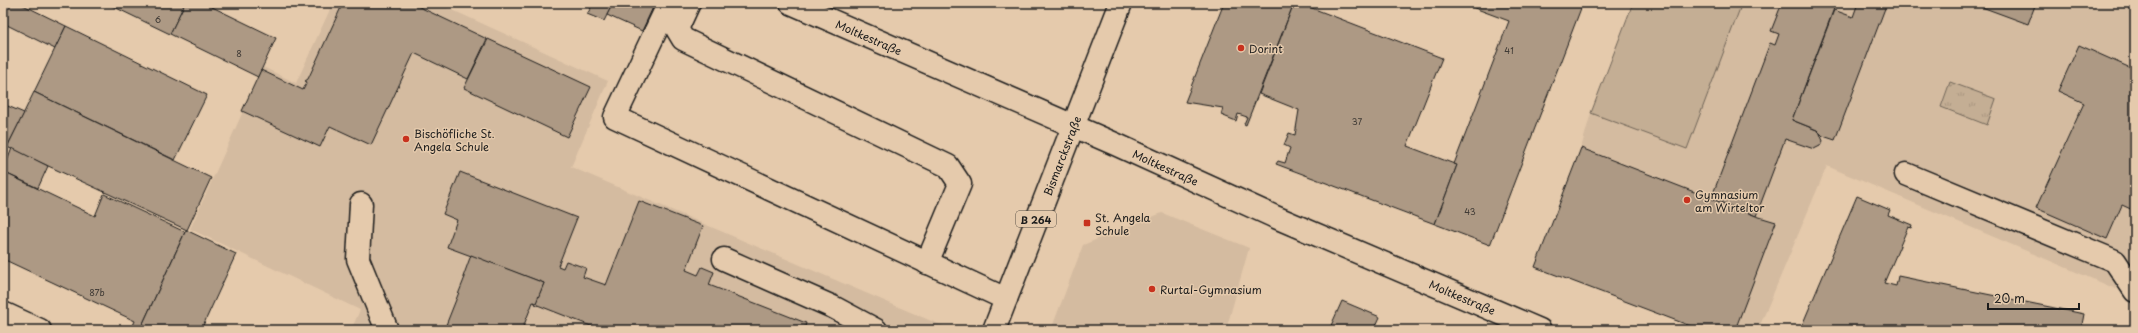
<svg xmlns="http://www.w3.org/2000/svg" width="2138" height="333" font-family="'Playpen Sans',sans-serif">
<style>
.built{fill:#d4bba0}
.grass{fill:url(#grass-tufts);stroke:#706558}
.garden{fill:#c4ae94;stroke:#706558}
.building{fill:#ad9984;stroke:#1c1c1c}
.lines{fill:none;stroke-linecap:round;stroke-linejoin:round}
.minor-casing{stroke:#1c1c1c;stroke-width:25}
.major-casing{stroke:#1c1c1c;stroke-width:25}
.minor{stroke:#e5caac;stroke-width:22}
.major{stroke:#e5caac;stroke-width:22}
.poi-dot{fill:#c8321e;stroke:#e5caac;stroke-width:1.5}
.labels{text-anchor:middle;dominant-baseline:central;stroke-width:3;stroke-linejoin:round;paint-order:stroke}
.number-label{font-size:9px;fill:#403b36}
.shield{fill:#e5caac;stroke:#585047;stroke-width:1}
.shield-label{font-size:10px;font-weight:bold;fill:#1c1c1c}
.street-label{font-size:11px;fill:#1c1c1c;stroke:#e5caac}
.poi-label{font-size:11px;fill:#1c1c1c;stroke:#e5caac;text-anchor:start}
</style>
<defs>
<pattern id="grass-tufts" width="24" height="20" patternUnits="userSpaceOnUse"><rect width="24" height="20" fill="#c4ae94"/><path d="M3 7l-1-3M5 7V3M7 7l1-3M15 17l-1-3M17 17v-4M19 17l1-3" fill="none" stroke="#a8957f"/></pattern>
</defs>
<rect width="100%" height="100%" fill="#e5caac"/>
<filter id="ink" filterUnits="userSpaceOnUse"><feTurbulence type="fractalNoise" baseFrequency=".025" numOctaves="2"/><feDisplacementMap in="SourceGraphic" scale="8" xChannelSelector="R" yChannelSelector="G"/><feConvolveMatrix kernelMatrix="1 2 1 2 8 2 1 2 1" color-interpolation-filters="sRGB"/></filter>
<g filter="url(#ink)">
<g class="built">
<polygon points="333,3 437,3 608,81 571,167 943,326 942,330 351,330 360,310 190,229 263,67 296,83"/>
<polygon points="1634,3 2135,3 2135,246 2116,289 1827,166 1758,330 1701,330 1535,267 1581,148 1591,113"/>
<polygon points="1162,213 1249,248 1226,330 1051,330 1083,245"/>
</g>
<polygon class="grass" points="1950,82 1996,99 1987,125 1941,107"/>
<polygon class="garden" points="1633,3 1742,3 1687,149 1591,113"/>
<g class="building">
<polygon points="3,3 19,3 66,26 55,49 3,23"/>
<polygon points="106,3 185,3 170,34"/>
<polygon points="185,3 204,3 276,38 258,77 170,34"/>
<polygon points="343,3 411,3 487,39 468,79 414,53 371,145 330,126 320,147 242,111 261,70 303,90 307,82 305,81 308,79"/>
<polygon points="580,3 613,3 604,21 587,14 591,8"/>
<polygon points="613,3 655,3 642,31 607,15"/>
<polygon points="1224,3 1294,3 1246,125 1244,124 1247,117 1238,114 1236,121 1221,115 1223,108 1185,102"/>
<polygon points="1294,3 1299,3 1442,58 1407,146 1457,165 1435,224 1276,164 1278,161 1285,163 1290,148 1284,145 1289,133 1295,135 1299,110 1259,94"/>
<polygon points="1461,3 1583,3 1490,245 1435,224 1457,165 1454,164 1509,21"/>
<polygon points="1782,3 1836,3 1792,120 1819,131 1823,141 1820,146 1814,149 1785,139 1756,216 1711,199 1770,43 1775,45 1779,34 1771,31"/>
<polygon points="1858,3 1887,3 1835,140 1823,136 1817,130 1792,120 1834,10 1853,17"/>
<polygon points="1971,3 2036,3 2028,24"/>
<polygon points="66,26 207,95 175,160 34,92"/>
<polygon points="488,39 591,87 567,137 464,88"/>
<polygon points="2079,45 2135,70 2135,211 2122,205 2107,239 2036,208 2084,103 2058,91"/>
<polygon points="34,92 211,178 187,230 7,147"/>
<polygon points="3,104 24,113 7,147 3,145"/>
<polygon points="12,148 48,166 38,188 3,172"/>
<polygon points="1581,148 1756,216 1776,222 1735,330 1701,330 1535,267"/>
<polygon points="3,172 95,216 104,194 185,232 140,330 131,330 135,321 3,259"/>
<polygon points="460,172 577,218 558,266 563,268 566,261 586,268 583,277 606,285 639,201 703,226 686,270 698,275 702,267 714,272 709,285 806,323 804,330 601,330 535,304 544,283 447,247 457,220 443,214"/>
<polygon points="1857,196 1890,210 1888,215 1912,225 1911,228 1908,227 1884,283 1896,286 1898,276 2084,314 2081,330 1800,330"/>
<polygon points="186,230 236,254 201,330 140,330"/>
<polygon points="471,255 544,283 536,303 533,302 522,330 444,330 465,277 463,277"/>
<polygon points="1342,301 1380,317 1374,330 1329,330"/>
</g>
<g class="lines">
<defs>
<g id="minor">
<polyline points="669,3 615,117 1006,299"/>
<polyline points="689,3 677,29 683,39 948,166 960,184 927,263"/>
<path id="s1" d="M 791,3 L 1115,144 L 1273,216 L 1540,330"/>
<polyline points="1906,174 2115,261 2135,291"/>
<polyline points="361,204 358,259 387,330"/>
<polyline points="724,259 833,307 876,330"/>
<polyline points="3,313 40,330"/>
</g>
<g id="major">
<path id="s2" d="M 994,330 L 1121,3"/>
</g>
</defs>
<use href="#minor" class="minor-casing"/>
<use href="#major" class="major-casing"/>
<use href="#minor" class="minor"/>
<use href="#major" class="major"/>
</g>
</g>
<g class="poi-dot">
<circle cx="1241" cy="48" r="4"/>
<circle cx="406" cy="139" r="4"/>
<circle cx="1687" cy="200" r="4"/>
<rect x="1083" y="219" width="8" height="8" rx="2"/>
<circle cx="1152" cy="289" r="4"/>
</g>
<g class="labels">
<g class="number-label">
<text x="158" y="19">6</text>
<text x="1509" y="50">41</text>
<text x="239" y="53">8</text>
<text x="1357" y="121">37</text>
<text x="1470" y="211">43</text>
<text x="97" y="292">87b</text>
</g>
<rect class="shield" x="1016" y="211" width="40" height="16" rx="3"/>
<g class="shield-label">
<text x="1036" y="219">B 264</text>
</g>
<g class="street-label">
<text stroke="none"><textPath href="#s1" startOffset="85">Moltkestraße</textPath></text>
<text stroke="none"><textPath href="#s2" startOffset="187">Bismarckstraße</textPath></text>
<text stroke="none"><textPath href="#s1" startOffset="409">Moltkestraße</textPath></text>
<text stroke="none"><textPath href="#s1" startOffset="733">Moltkestraße</textPath></text>
</g>
<g class="poi-label">
<text x="1249" y="48">Dorint</text>
<text x="414" y="133">Bischöfliche St.<tspan x="414" dy="13">Angela Schule</tspan></text>
<text x="1695" y="194">Gymnasium<tspan x="1695" dy="13">am Wirteltor</tspan></text>
<text x="1095" y="217">St. Angela<tspan x="1095" dy="13">Schule</tspan></text>
<text x="1160" y="289">Rurtal-Gymnasium</text>
</g>
</g>
<rect width="2138" height="333" fill="none" stroke="#e5caac" stroke-width="16"/>
<rect x="8" y="8" width="2122" height="317" fill="none" stroke="#1c1c1c" stroke-width="1.5" filter="url(#ink)"/>
<path d="M1988 303v6h91v-6" fill="none" stroke="#1c1c1c" stroke-width="2"/>
<text x="1994" y="303" font-size="12" fill="#1c1c1c" stroke="#e5caac" stroke-width="3" paint-order="stroke">20 m</text>
</svg>
